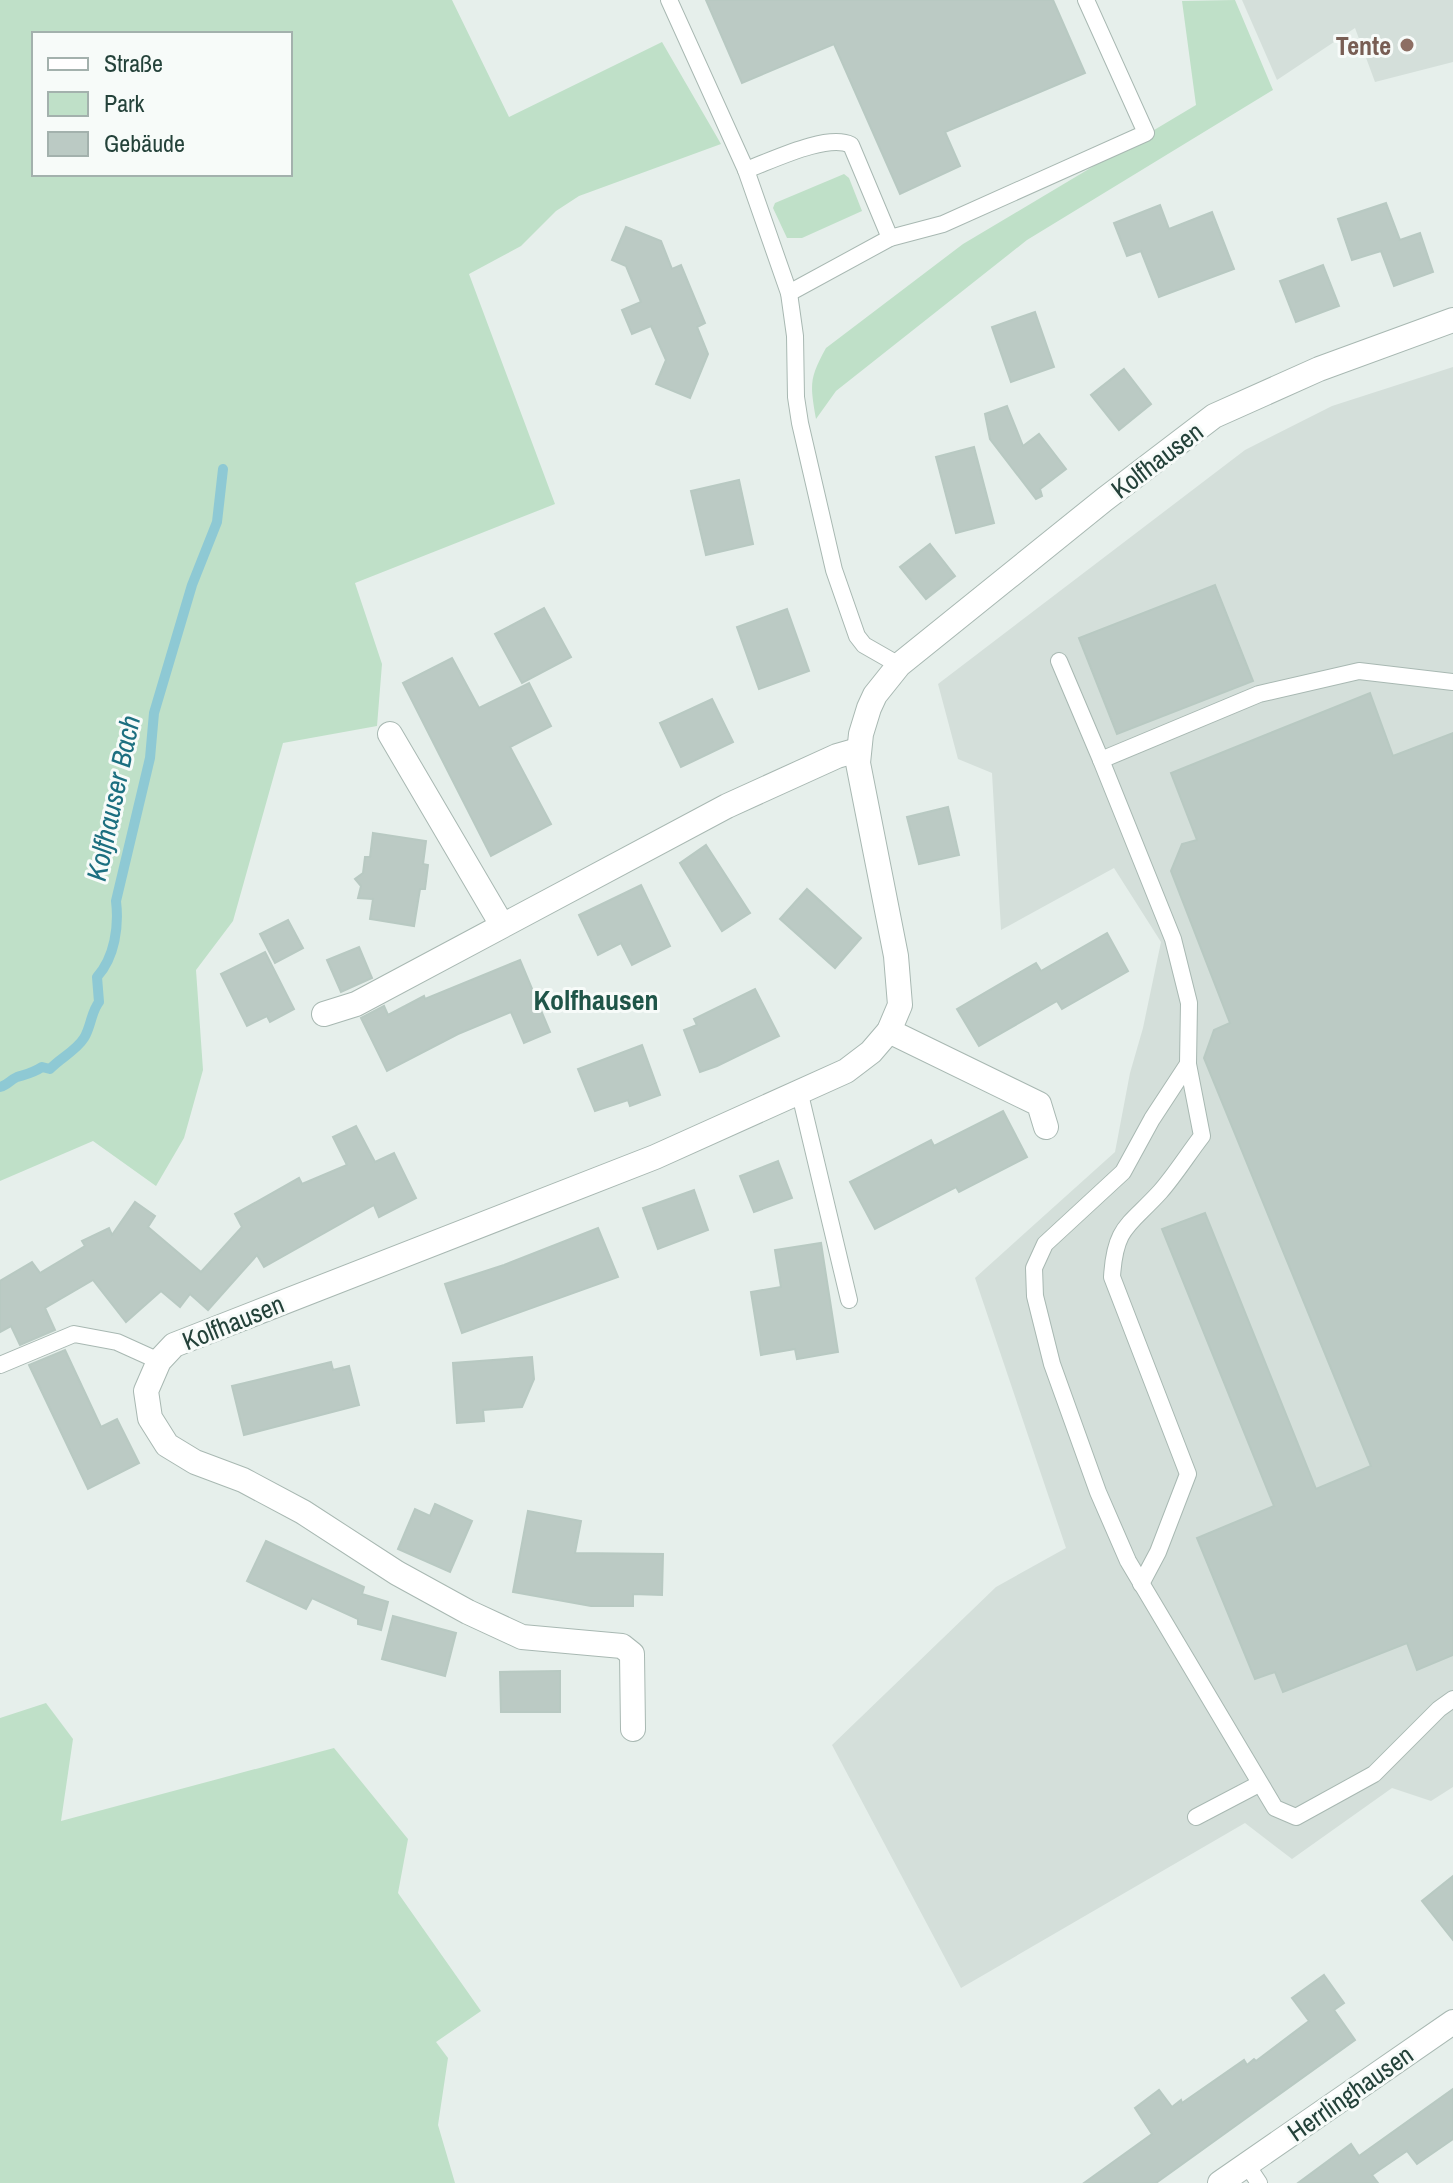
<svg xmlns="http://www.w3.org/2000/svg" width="1453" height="2183" font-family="'Archivo Narrow',sans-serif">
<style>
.built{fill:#d4dfda}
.green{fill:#bfe0c8;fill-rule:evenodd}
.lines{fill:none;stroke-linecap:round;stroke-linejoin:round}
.stream{stroke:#8ec9d4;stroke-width:10}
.building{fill:#bbcac4;stroke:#b8c9c2;stroke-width:2}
.service-casing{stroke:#a8b8b2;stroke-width:18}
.minor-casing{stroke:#a8b8b2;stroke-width:26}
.service{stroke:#fff;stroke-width:16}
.minor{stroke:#fff;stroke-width:24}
.education-dot{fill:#8d6e63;stroke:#f7fbf9;stroke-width:3}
.labels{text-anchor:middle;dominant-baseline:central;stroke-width:6;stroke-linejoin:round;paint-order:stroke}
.education-label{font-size:26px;font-weight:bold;fill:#785e54;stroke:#f7fbf9;text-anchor:end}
.street-label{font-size:26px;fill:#24423a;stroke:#f7fbf9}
.water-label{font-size:28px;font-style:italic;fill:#1c6f80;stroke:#f7fbf9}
.neighbourhood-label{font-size:28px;font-weight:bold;fill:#1f5548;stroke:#f7fbf9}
</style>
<rect width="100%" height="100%" fill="#e6efeb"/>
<g class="built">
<polygon points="1242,0 1453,0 1453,62 1375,82 1355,28 1277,80"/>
<polygon points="1453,367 1453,1787 1431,1801 1392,1788 1292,1859 1245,1823 961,1988 832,1745 996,1587 1066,1548 975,1278 1115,1152 1130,1073 1143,1028 1161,942 1114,868 1001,930 992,773 958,759 938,684 1245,450 1332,406"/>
</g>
<g class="green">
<path d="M 0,0 L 452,0 L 509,117 L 662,42 L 721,144 L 579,196 L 556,211 L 521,246 L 469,274 L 555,504 L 355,583 L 382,664 L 377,726 L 283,743 L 233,921 L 196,970 L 203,1070 L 184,1138 L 156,1186 L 93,1141 L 0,1181 ZM 290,34 L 290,174 L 34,174 L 34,34 Z"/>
<path d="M 1235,0 L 1273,90 L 1027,240 L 836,391 L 816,419 C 810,384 809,379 826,348 L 963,244 L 1196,105 L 1182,1 Z"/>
<polygon points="844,174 849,178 862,211 802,238 787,238 773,208 775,203"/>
<polygon points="46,1703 73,1739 61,1821 334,1748 408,1839 398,1893 481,2011 436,2042 448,2058 438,2125 455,2183 0,2183 0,1718"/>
</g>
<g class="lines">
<path class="stream" d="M 0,1087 C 8,1085 10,1080 17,1077 C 27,1074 33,1073 42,1067 L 50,1069 C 60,1058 76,1051 84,1038 C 91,1027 91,1012 99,1002 L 97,977 C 115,957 119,926 116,901 L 150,758 L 154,713 L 192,585 L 217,522 L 223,469"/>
</g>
<g class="building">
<polygon points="706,0 1053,0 1085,73 945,132 960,166 900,194 834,44 742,83"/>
<polygon points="1386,203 1400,240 1420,233 1433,272 1394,286 1381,251 1352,260 1338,219"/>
<polygon points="1160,205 1169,229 1212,212 1234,269 1159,297 1141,251 1127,256 1114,223"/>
<polygon points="626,227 661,241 672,269 681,265 705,323 697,327 708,354 690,398 656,384 666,360 651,326 632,334 622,310 641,302 626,266 612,260"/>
<polygon points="1323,265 1339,306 1296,322 1280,281"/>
<polygon points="1035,312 1054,367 1011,382 992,327"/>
<polygon points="1124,369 1151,404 1119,430 1091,395"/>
<polygon points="1007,406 1023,446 1039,434 1066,469 1040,489 1042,496 1036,499 990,439 985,414"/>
<polygon points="974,447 994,523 956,533 936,457"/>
<polygon points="739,480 753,544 706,555 691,491"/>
<polygon points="930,544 955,576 926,599 900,567"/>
<polygon points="1215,585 1253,681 1117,734 1079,638"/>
<polygon points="544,608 571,657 522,683 495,634"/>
<polygon points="787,609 809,671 759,689 737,627"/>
<polygon points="452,658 479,708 529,683 551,726 510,747 551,824 491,856 403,683"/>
<polygon points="1370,693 1393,756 1453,733 1453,1655 1417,1670 1407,1643 1283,1692 1275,1672 1255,1679 1197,1538 1274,1506 1162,1229 1205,1213 1316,1489 1371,1466 1204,1058 1214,1030 1230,1023 1171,871 1182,844 1197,840 1171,773"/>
<polygon points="712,699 733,742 681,767 660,723"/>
<polygon points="948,807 959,855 919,864 907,817"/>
<polygon points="373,833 426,841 423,864 428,865 425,889 420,889 414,926 370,919 373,899 358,898 361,886 355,879 363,873 365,857 370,857"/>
<polygon points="706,845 750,913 722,931 680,863"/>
<polygon points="641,885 670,946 632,965 621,943 598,955 579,915"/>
<polygon points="807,889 861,938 835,968 780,919"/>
<polygon points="288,920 303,948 275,963 260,934"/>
<polygon points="1107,933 1128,971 1062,1009 1057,1001 979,1046 957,1009 1036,963 1041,971"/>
<polygon points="359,947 372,978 341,992 327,960"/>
<polygon points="265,952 294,1009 270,1022 267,1016 247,1026 221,974"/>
<polygon points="520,960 550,1032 524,1043 511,1012 458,1034 387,1071 361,1018 384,1006 388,1015 424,996 425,999"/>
<polygon points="755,989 779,1036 717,1066 700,1072 684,1030 697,1025 694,1019"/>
<polygon points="642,1045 660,1095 630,1106 628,1100 595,1111 578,1069"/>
<polygon points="1003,1111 1027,1157 959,1192 956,1187 875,1229 850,1182 931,1140 934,1146"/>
<polygon points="356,1126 375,1162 394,1153 416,1198 379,1217 374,1205 264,1267 257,1255 208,1310 190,1294 180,1307 161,1291 126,1322 93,1280 45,1308 55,1330 20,1345 11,1326 0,1332 0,1281 32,1262 40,1273 85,1246 82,1241 109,1228 112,1235 135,1202 155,1216 148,1227 201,1272 242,1227 235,1214 299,1178 302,1184 347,1165 333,1137"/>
<polygon points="778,1161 792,1198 754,1212 740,1176"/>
<polygon points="694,1190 708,1230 658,1249 643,1208"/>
<polygon points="598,1228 618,1277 462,1333 445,1284 504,1265"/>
<polygon points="821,1243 838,1352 797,1359 795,1349 761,1355 751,1292 781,1287 775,1250"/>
<polygon points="65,1350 101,1427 117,1419 139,1463 88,1489 29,1365"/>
<polygon points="532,1357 534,1379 522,1407 483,1410 484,1421 457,1423 453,1363"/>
<polygon points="331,1362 333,1370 349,1366 359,1405 244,1435 232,1386"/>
<polygon points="435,1504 472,1521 450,1572 398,1549 415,1509 430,1516"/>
<polygon points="528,1511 581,1521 575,1553 663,1554 662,1595 633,1594 633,1606 591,1606 513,1592"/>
<polygon points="266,1541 364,1587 362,1594 388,1602 381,1630 358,1624 358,1619 312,1598 306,1609 247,1581"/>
<polygon points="393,1616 456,1633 445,1676 382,1659"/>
<polygon points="560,1671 560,1712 501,1712 500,1672"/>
<polygon points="1453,1876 1453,1940 1422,1901"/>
<polygon points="1324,1975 1344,2003 1334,2010 1355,2040 1156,2183 1084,2183 1152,2134 1135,2108 1159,2090 1172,2107 1181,2100 1182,2103 1244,2060 1247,2065 1254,2059 1256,2061 1309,2021 1292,1998"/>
<polygon points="1453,2089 1453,2139 1417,2164 1407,2151 1372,2175 1378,2183 1298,2183 1351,2144 1359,2156"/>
</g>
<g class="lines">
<defs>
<g id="service">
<path d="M 669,0 L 746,170 C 771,161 827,133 851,145 L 890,238"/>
<polyline points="746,170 789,293 795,336 796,397 800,423 834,570 857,636 864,645 899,665"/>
<polyline points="789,293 890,238 943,224 1146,133 1086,0"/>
<polyline points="1059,661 1101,760"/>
<polyline points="1188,1064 1152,1119 1123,1172 1045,1244 1034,1268 1035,1296 1052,1364 1098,1492 1128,1561 1275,1808 1296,1817 1374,1774 1439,1709 1453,1699"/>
<polyline points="799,1090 849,1300"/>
<polyline points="0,1365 74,1334 117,1342 159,1361"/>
<path d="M 1141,1584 L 1158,1552 L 1188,1474 L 1112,1277 C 1115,1226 1129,1226 1160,1192 C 1175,1175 1188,1154 1202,1136 L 1188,1064 L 1189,1003 L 1173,939 L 1101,760 L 1259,694 L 1359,671 L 1453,682"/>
<polyline points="1196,1817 1259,1784"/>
<polyline points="1247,2165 1259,2183"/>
</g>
<g id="minor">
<polyline points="390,734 502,925"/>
<polyline points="324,1014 356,1004 727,806 837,756 858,750"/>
<polyline points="889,1031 1039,1104 1046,1127"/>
<polyline points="633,1729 632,1654 622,1646 522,1637 468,1612 397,1573 303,1512 243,1480 195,1462 167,1445 150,1418 146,1391 159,1361 174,1345 655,1157 846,1071 871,1052 889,1031 900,1005 896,956 858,763 861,734 869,708 875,695 899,665 1105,499 1214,416 1319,369 1453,320"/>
<polyline points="1220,2183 1453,2022"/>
</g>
</defs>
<use href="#service" class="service-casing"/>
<use href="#minor" class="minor-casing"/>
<use href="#service" class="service"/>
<use href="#minor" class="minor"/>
</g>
<circle class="education-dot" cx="1407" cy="45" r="8"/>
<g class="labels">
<g class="education-label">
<text x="1391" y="45">Tente</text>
</g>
<g class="street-label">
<text transform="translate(1157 460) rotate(-37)">Kolfhausen</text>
<text transform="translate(233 1322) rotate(-22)">Kolfhausen</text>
<text transform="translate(1350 2093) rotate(-35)">Herrlinghausen</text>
</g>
<g class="water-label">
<text transform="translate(113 798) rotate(-78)">Kolfhauser Bach</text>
</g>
<g class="neighbourhood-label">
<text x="596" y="1000">Kolfhausen</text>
</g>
</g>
<rect x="32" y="32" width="260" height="144" fill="#f7fbf9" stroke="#a3b1ad" stroke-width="2"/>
<rect x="48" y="58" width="40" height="12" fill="#ffffff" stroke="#a3b1ad" stroke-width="2"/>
<text x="104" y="72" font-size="24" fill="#24423a">Straße</text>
<rect x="48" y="92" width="40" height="24" fill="#bfe0c8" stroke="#a3b1ad" stroke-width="2"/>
<text x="104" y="112" font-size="24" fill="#24423a">Park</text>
<rect x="48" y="132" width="40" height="24" fill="#bbcac4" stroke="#a3b1ad" stroke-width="2"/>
<text x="104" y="152" font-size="24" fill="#24423a">Gebäude</text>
</svg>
